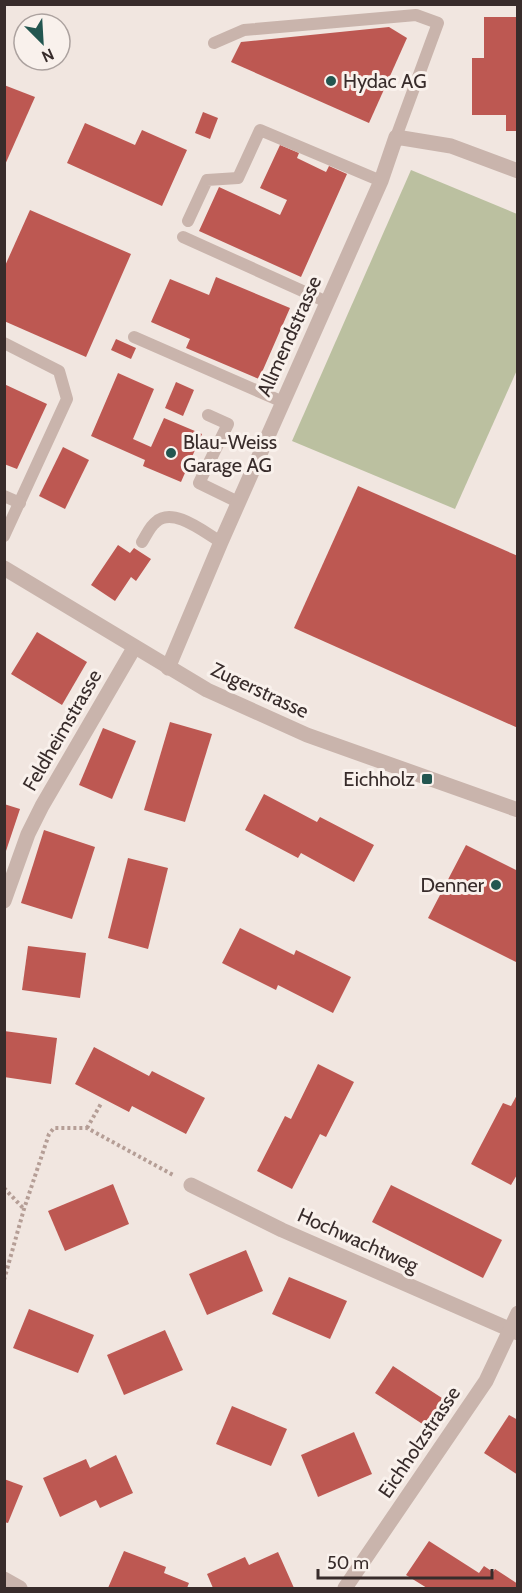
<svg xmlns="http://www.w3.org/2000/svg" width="522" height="1593" font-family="Cabin,sans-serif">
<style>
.green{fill:#bbc0a0}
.building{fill:#bd5852}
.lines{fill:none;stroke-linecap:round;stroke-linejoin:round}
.path{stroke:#b59e96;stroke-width:4;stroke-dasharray:3 3;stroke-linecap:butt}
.service{stroke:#c9b4ac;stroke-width:12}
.minor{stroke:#c9b4ac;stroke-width:15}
.poi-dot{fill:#235650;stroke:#f9f1ec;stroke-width:2}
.labels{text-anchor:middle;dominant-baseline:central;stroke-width:6;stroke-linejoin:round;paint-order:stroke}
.poi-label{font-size:20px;fill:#382c2b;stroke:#f9f1ec;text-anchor:start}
.street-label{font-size:20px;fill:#382c2b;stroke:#f9f1ec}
</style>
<rect width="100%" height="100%" fill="#f1e6e0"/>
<polygon class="green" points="411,170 517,214 517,370 455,509 292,441"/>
<g class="building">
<polygon points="484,17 518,17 518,131 506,131 506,115 472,115 472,58 484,58"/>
<polygon points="389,27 407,38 369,123 231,62 241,42"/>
<polygon points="4,85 35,97 4,167"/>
<polygon points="203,112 218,118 210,139 195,133"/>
<polygon points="85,123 135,145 142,130 187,150 162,206 67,163"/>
<polygon points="280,145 299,153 297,158 326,172 329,166 347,174 301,277 199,231 219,187 280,215 287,200 260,188"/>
<polygon points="30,210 131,254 86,357 4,321 4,268"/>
<polygon points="216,277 290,308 259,379 186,348 190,339 151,322 170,279 209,295"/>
<polygon points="116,339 136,348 131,359 111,350"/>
<polygon points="118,373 154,389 133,439 151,447 164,418 202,434 181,482 143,466 145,460 91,436"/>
<polygon points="176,382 194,390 183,416 165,408"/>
<polygon points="4,384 47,404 17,469 4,464"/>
<polygon points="63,447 89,460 65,509 39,496"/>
<polygon points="358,486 518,556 518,728 294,628"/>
<polygon points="118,545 130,553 134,548 151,559 136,581 131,577 115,601 91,585"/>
<polygon points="37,632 87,662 62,705 11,674"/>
<polygon points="170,722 212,734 185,822 144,810"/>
<polygon points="103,728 136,741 112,799 79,785"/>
<polygon points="264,794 317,822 320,817 374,845 354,882 301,853 298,858 245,830"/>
<polygon points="4,804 20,809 5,854 4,854"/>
<polygon points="44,830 95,847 72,919 21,903"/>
<polygon points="466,845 516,870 518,867 518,963 428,918"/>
<polygon points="128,858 168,868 148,949 108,938"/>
<polygon points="240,928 294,955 296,950 351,977 333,1013 278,985 276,990 222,963"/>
<polygon points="28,946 86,953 80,998 22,990"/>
<polygon points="4,1031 57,1038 51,1084 4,1077"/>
<polygon points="94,1047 149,1076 152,1071 205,1098 186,1134 132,1106 129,1112 75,1084"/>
<polygon points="318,1064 354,1082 326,1137 320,1134 292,1189 257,1171 285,1116 291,1119"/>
<polygon points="518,1093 518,1173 511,1185 471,1164 503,1103 511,1106"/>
<polygon points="113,1184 129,1224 65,1251 48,1211"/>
<polygon points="391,1185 502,1240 483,1278 372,1222"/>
<polygon points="246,1250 263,1291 207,1315 189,1274"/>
<polygon points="289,1277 347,1301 330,1339 272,1314"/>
<polygon points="29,1309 94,1335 78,1373 13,1348"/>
<polygon points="165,1330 183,1370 124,1395 107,1355"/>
<polygon points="393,1366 445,1400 427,1427 375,1393"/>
<polygon points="232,1406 287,1429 271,1466 216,1444"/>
<polygon points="509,1415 518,1420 518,1475 484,1453"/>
<polygon points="354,1432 372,1474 318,1497 301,1455"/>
<polygon points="116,1455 133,1493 100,1508 96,1500 60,1517 43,1478 86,1459 90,1468"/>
<polygon points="4,1479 23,1486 8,1523 4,1522"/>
<polygon points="429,1541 479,1573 484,1566 493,1572 495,1569 518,1584 518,1588 427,1588 406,1575"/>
<polygon points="124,1551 166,1567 164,1573 189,1583 187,1588 108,1588"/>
<polygon points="278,1552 294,1588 213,1588 207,1574 245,1557 249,1565"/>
</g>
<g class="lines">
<g class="path">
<polyline points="87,1128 102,1102"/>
<polyline points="4,1188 24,1209"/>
<polyline points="4,1280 24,1209 49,1134 54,1128 87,1128 175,1176"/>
</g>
<g class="service">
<polyline points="214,43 244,30 416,15 438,23 396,137"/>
<polyline points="188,221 207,180 238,178 260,130 381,181"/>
<polyline points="183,237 327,302"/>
<polyline points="134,337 283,402"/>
<polyline points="4,343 59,371 67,399 4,536"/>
<polyline points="208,415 228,424 199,483 238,502"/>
<polyline points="4,496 20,503"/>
<path d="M 142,542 C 146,536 150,526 156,522 C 173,506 205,533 221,542"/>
</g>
<g class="minor">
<polyline points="4,568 207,690 307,735 518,810"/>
<polyline points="168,668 221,542 381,181 396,137 451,146 518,171"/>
<polyline points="4,901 28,834 42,806 134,648"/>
<polyline points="191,1185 282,1230 518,1333"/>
<polyline points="4,1579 20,1588"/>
<polyline points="345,1588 486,1381 518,1313"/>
</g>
</g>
<g class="poi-dot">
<circle cx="331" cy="81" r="6"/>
<circle cx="171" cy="453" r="6"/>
<rect x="421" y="773" width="12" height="12" rx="3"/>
<circle cx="496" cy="885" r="6"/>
</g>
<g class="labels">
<g class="poi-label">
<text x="343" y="81">Hydac AG</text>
<text x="183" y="442">Blau-Weiss<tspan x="183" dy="23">Garage AG</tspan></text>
<text x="415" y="779" text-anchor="end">Eichholz</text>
<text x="484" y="885" text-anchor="end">Denner</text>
</g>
<g class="street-label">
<text transform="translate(289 336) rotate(-66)">Allmendstrasse</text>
<text transform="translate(260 690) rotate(25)">Zugerstrasse</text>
<text transform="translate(62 730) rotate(-60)">Feldheimstrasse</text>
<text transform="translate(358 1240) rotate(24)">Hochwachtweg</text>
<text transform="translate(419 1442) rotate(-56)">Eichholzstrasse</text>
</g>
</g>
<rect width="522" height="1593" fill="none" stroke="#382c2b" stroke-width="12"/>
<g transform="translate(42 42) rotate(156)"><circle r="28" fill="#f9f1ec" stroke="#aca29f" stroke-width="1.5"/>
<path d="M0-4.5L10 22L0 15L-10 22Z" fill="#235650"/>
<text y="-9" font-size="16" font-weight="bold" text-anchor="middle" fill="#382c2b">N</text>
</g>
<path d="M318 1569v9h174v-9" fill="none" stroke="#382c2b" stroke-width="3"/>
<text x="327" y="1569" font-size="18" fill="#382c2b" stroke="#f9f1ec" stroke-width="4.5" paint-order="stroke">50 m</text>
</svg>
